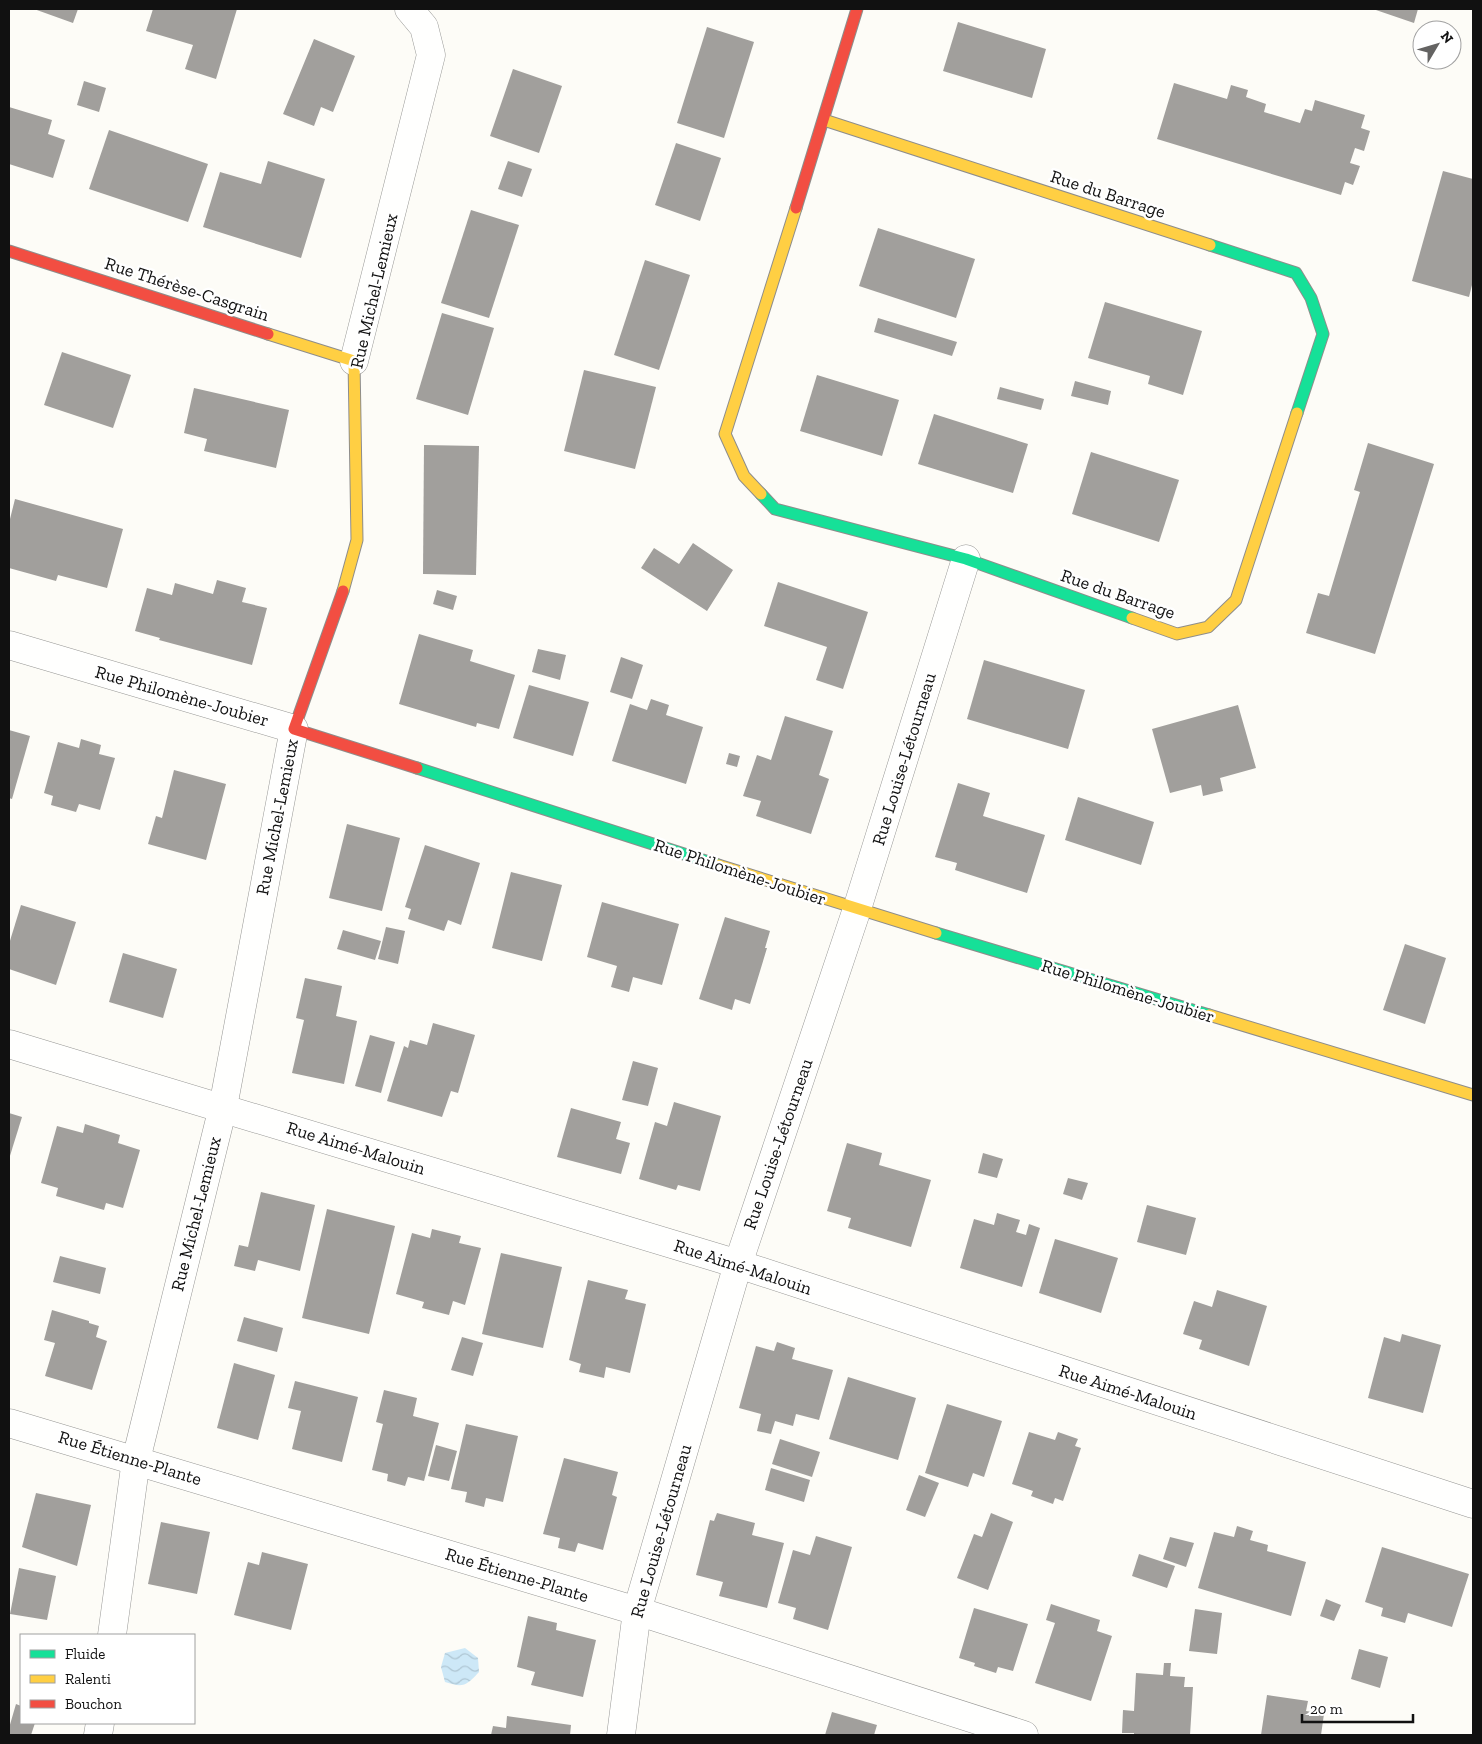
<svg xmlns="http://www.w3.org/2000/svg" width="1482" height="1744" font-family="'Zilla Slab',serif">
<style>
.water{fill:url(#water-waves)}
.building{fill:#a19f9c}
.lines{fill:none;stroke-linecap:round;stroke-linejoin:round}
.street-casing{stroke:#979795;stroke-width:29}
.fast-casing{stroke:#8e8d8b;stroke-width:13}
.slow-casing{stroke:#8e8d8b;stroke-width:13}
.jam-casing{stroke:#8e8d8b;stroke-width:13}
.street{stroke:#fffffe;stroke-width:28}
.fast{stroke:#16e098;stroke-width:11}
.slow{stroke:#ffcf43;stroke-width:11}
.jam{stroke:#f24e42;stroke-width:11}
.labels{text-anchor:middle;dominant-baseline:central;stroke-width:5;stroke-linejoin:round;paint-order:stroke}
.street-label{font-size:18px;fill:#111;stroke:#fff}
</style>
<defs>
<pattern id="water-waves" width="16" height="10" patternUnits="userSpaceOnUse" patternTransform="scale(1.25)"><rect width="16" height="10" fill="#cde8f7"/><path d="M0 5q4-4 8 0t8 0" fill="none" stroke="#afc6d3"/></pattern>
</defs>
<rect width="100%" height="100%" fill="#fdfcf7"/>
<path class="water" d="M 465,1648 L 478,1658 L 479,1672 C 466,1686 463,1688 445,1682 L 441,1667 L 445,1653 Z"/>
<g class="building">
<polygon points="34,9 78,9 73,23"/>
<polygon points="153,9 237,9 216,79 185,69 193,45 146,31"/>
<polygon points="1373,9 1418,9 1414,23"/>
<polygon points="958,22 1046,49 1032,98 943,71"/>
<polygon points="707,27 754,42 724,138 677,123"/>
<polygon points="314,39 355,56 333,112 321,107 314,126 283,114"/>
<polygon points="513,69 562,86 539,153 490,136"/>
<polygon points="84,81 106,88 99,112 77,105"/>
<polygon points="1174,83 1227,99 1231,85 1248,90 1246,97 1266,104 1264,112 1300,123 1305,109 1312,111 1315,100 1365,115 1361,128 1370,131 1364,151 1355,148 1350,163 1360,166 1353,185 1345,182 1341,195 1157,139"/>
<polygon points="9,107 52,120 48,134 65,140 53,178 9,164"/>
<polygon points="109,130 208,164 188,222 89,189"/>
<polygon points="676,143 721,158 700,221 655,205"/>
<polygon points="268,161 325,179 301,258 203,227 220,172 261,184"/>
<polygon points="508,161 532,169 522,197 498,189"/>
<polygon points="1443,171 1473,179 1473,281 1469,297 1412,281"/>
<polygon points="471,210 519,225 489,318 441,303"/>
<polygon points="878,228 975,259 956,318 859,286"/>
<polygon points="645,260 690,275 659,370 614,355"/>
<polygon points="1105,302 1202,331 1183,395 1148,384 1150,376 1088,358"/>
<polygon points="442,313 494,328 468,415 416,399"/>
<polygon points="878,318 957,342 952,356 874,332"/>
<polygon points="62,352 131,375 113,428 44,405"/>
<polygon points="584,370 656,387 635,469 564,451"/>
<polygon points="817,375 899,400 882,456 800,431"/>
<polygon points="1075,381 1111,391 1108,405 1071,396"/>
<polygon points="1000,387 1044,399 1041,410 997,399"/>
<polygon points="194,388 289,410 276,468 204,451 207,439 184,433"/>
<polygon points="934,414 1028,444 1013,493 918,464"/>
<polygon points="1368,443 1434,464 1375,654 1306,633 1318,593 1329,596 1360,492 1354,490"/>
<polygon points="424,445 479,446 476,575 423,574"/>
<polygon points="1091,452 1179,480 1159,542 1072,514"/>
<polygon points="15,499 123,529 107,588 58,575 56,581 9,568 9,523"/>
<polygon points="693,543 733,570 707,611 641,568 654,548 679,564"/>
<polygon points="217,580 246,588 242,602 267,608 252,665 159,640 160,638 135,631 147,588 172,595 175,583 213,594"/>
<polygon points="778,582 868,612 843,689 816,680 827,647 764,626"/>
<polygon points="437,590 457,596 453,610 433,604"/>
<polygon points="419,634 473,650 470,661 515,675 499,729 477,723 476,727 399,704"/>
<polygon points="538,649 566,655 560,680 532,672"/>
<polygon points="621,657 643,665 632,699 610,692"/>
<polygon points="984,660 1085,690 1068,749 967,719"/>
<polygon points="529,685 589,702 573,756 513,738"/>
<polygon points="651,699 669,705 666,715 703,727 686,784 612,761 630,704 647,710"/>
<polygon points="1238,705 1256,768 1220,778 1223,791 1203,796 1201,785 1170,793 1152,729"/>
<polygon points="785,716 833,731 819,775 829,779 811,834 756,816 761,801 743,796 757,755 771,760"/>
<polygon points="9,730 30,736 12,799 9,798"/>
<polygon points="81,739 101,745 99,754 115,758 100,810 79,804 76,812 51,805 53,796 44,793 58,742 79,748"/>
<polygon points="729,753 740,756 737,767 726,764"/>
<polygon points="174,770 226,784 206,860 148,844 156,816 162,818"/>
<polygon points="958,783 990,793 983,816 1045,835 1027,893 955,870 957,863 935,857"/>
<polygon points="1078,797 1154,822 1141,865 1065,840"/>
<polygon points="347,824 400,838 382,911 329,898"/>
<polygon points="425,845 480,863 461,925 448,920 444,931 408,919 411,909 405,907"/>
<polygon points="511,872 562,885 542,961 492,948"/>
<polygon points="602,902 679,924 662,985 633,977 629,992 611,987 617,966 587,957"/>
<polygon points="21,905 76,922 56,985 9,969 9,944"/>
<polygon points="725,917 770,931 765,948 767,948 750,1004 735,999 732,1010 699,999"/>
<polygon points="386,927 405,931 398,964 378,959"/>
<polygon points="343,930 381,941 375,960 337,949"/>
<polygon points="1405,944 1446,958 1425,1024 1383,1010"/>
<polygon points="123,953 177,969 163,1018 109,1002"/>
<polygon points="305,978 342,986 336,1016 357,1021 344,1084 292,1073 304,1020 296,1018"/>
<polygon points="433,1023 475,1035 458,1093 451,1091 442,1117 387,1101 404,1046 408,1048 410,1040 427,1045"/>
<polygon points="370,1035 395,1042 381,1093 355,1086"/>
<polygon points="633,1061 658,1068 648,1106 622,1100"/>
<polygon points="674,1102 721,1116 700,1191 678,1185 676,1190 639,1179 655,1122 667,1126"/>
<polygon points="571,1108 621,1122 616,1139 630,1143 621,1174 557,1157"/>
<polygon points="9,1113 22,1117 9,1159"/>
<polygon points="85,1124 120,1135 118,1143 140,1150 123,1208 106,1203 104,1210 56,1196 58,1188 41,1183 57,1126 83,1133"/>
<polygon points="847,1143 882,1153 879,1165 931,1180 911,1247 848,1228 851,1218 827,1211"/>
<polygon points="983,1153 1003,1159 997,1178 978,1173"/>
<polygon points="1068,1178 1088,1183 1082,1200 1063,1194"/>
<polygon points="261,1192 315,1205 300,1271 258,1260 255,1271 234,1266 239,1245 248,1247"/>
<polygon points="1147,1205 1196,1218 1186,1255 1137,1242"/>
<polygon points="327,1209 395,1226 369,1334 302,1318"/>
<polygon points="997,1213 1020,1220 1016,1232 1026,1235 1029,1224 1040,1228 1022,1287 960,1268 974,1219 994,1225"/>
<polygon points="432,1229 461,1236 459,1243 481,1248 465,1305 453,1301 449,1315 422,1308 424,1302 396,1294 412,1233 430,1238"/>
<polygon points="1055,1239 1118,1258 1101,1313 1039,1293"/>
<polygon points="501,1253 562,1267 543,1348 482,1334"/>
<polygon points="60,1256 106,1268 100,1294 53,1282"/>
<polygon points="588,1280 628,1290 625,1299 646,1304 630,1373 606,1367 604,1378 579,1372 581,1364 569,1360"/>
<polygon points="1217,1290 1267,1306 1249,1366 1199,1349 1202,1340 1183,1334 1194,1301 1212,1307"/>
<polygon points="52,1310 89,1321 89,1323 99,1326 96,1337 107,1341 92,1390 45,1376 55,1343 44,1340"/>
<polygon points="244,1317 283,1328 277,1352 237,1341"/>
<polygon points="1402,1334 1441,1345 1423,1413 1368,1398 1384,1337 1400,1342"/>
<polygon points="462,1337 483,1343 473,1376 451,1370"/>
<polygon points="777,1342 795,1348 792,1359 833,1370 819,1420 796,1414 793,1426 775,1421 771,1434 757,1431 761,1414 739,1408 756,1346 774,1351"/>
<polygon points="234,1363 275,1375 258,1440 217,1428"/>
<polygon points="848,1377 916,1398 898,1460 829,1439"/>
<polygon points="295,1381 358,1397 342,1462 292,1449 301,1411 288,1408"/>
<polygon points="384,1390 417,1398 413,1416 439,1423 424,1481 408,1477 405,1486 387,1481 388,1474 372,1470 383,1424 376,1422"/>
<polygon points="947,1404 1002,1421 984,1477 973,1473 968,1487 925,1473"/>
<polygon points="466,1424 518,1436 503,1502 486,1498 484,1507 465,1502 467,1492 451,1489"/>
<polygon points="1029,1432 1055,1440 1058,1432 1078,1439 1075,1446 1081,1448 1063,1501 1055,1498 1053,1504 1031,1496 1033,1491 1012,1484"/>
<polygon points="780,1439 820,1452 812,1477 772,1464"/>
<polygon points="436,1445 457,1451 449,1481 428,1476"/>
<polygon points="564,1458 618,1472 612,1495 617,1497 603,1550 578,1543 575,1552 558,1548 560,1538 543,1534"/>
<polygon points="771,1468 810,1480 804,1502 765,1490"/>
<polygon points="919,1475 939,1483 925,1517 906,1510"/>
<polygon points="36,1493 91,1505 77,1566 22,1547"/>
<polygon points="717,1513 755,1523 752,1535 784,1543 767,1608 719,1596 723,1582 696,1575 710,1520 714,1521"/>
<polygon points="991,1513 1013,1522 988,1590 957,1578 974,1534 982,1537"/>
<polygon points="161,1522 210,1532 197,1594 148,1584"/>
<polygon points="1237,1526 1253,1531 1250,1540 1268,1545 1267,1551 1306,1562 1291,1616 1198,1588 1214,1532 1234,1537"/>
<polygon points="816,1536 852,1547 828,1630 793,1619 796,1608 778,1603 793,1550 810,1555"/>
<polygon points="1170,1537 1194,1543 1186,1567 1163,1559"/>
<polygon points="1382,1547 1469,1574 1452,1627 1408,1613 1405,1623 1381,1616 1383,1608 1365,1602"/>
<polygon points="262,1552 308,1564 291,1630 234,1615 248,1562 259,1565"/>
<polygon points="1139,1554 1175,1566 1167,1588 1132,1576"/>
<polygon points="19,1568 56,1576 47,1620 10,1614"/>
<polygon points="1326,1599 1341,1605 1334,1621 1320,1616"/>
<polygon points="1051,1604 1100,1620 1097,1631 1112,1636 1091,1701 1035,1683 1055,1623 1046,1620"/>
<polygon points="974,1608 1028,1624 1013,1671 998,1667 996,1673 974,1666 975,1663 959,1658"/>
<polygon points="1195,1609 1222,1613 1217,1654 1189,1651"/>
<polygon points="528,1616 557,1623 556,1630 596,1640 583,1697 531,1685 535,1672 517,1667"/>
<polygon points="1359,1649 1388,1657 1380,1688 1351,1679"/>
<polygon points="1164,1663 1171,1663 1170,1676 1185,1677 1184,1687 1193,1687 1190,1735 1134,1735 1134,1733 1122,1733 1123,1710 1134,1711 1136,1673 1163,1675"/>
<polygon points="1267,1695 1308,1701 1306,1711 1324,1714 1321,1735 1261,1735"/>
<polygon points="16,1704 21,1706 21,1723 35,1723 31,1735 9,1735 9,1728"/>
<polygon points="832,1712 877,1725 874,1735 825,1735"/>
<polygon points="507,1716 571,1725 570,1735 491,1735 493,1726 506,1728"/>
</g>
<g class="lines">
<defs>
<g id="street">
<polyline points="354,361 431,55 424,27 409,9"/>
<polyline points="9,645 294,729 223,1107 136,1460 112,1635"/>
<polyline points="9,1044 738,1264 1473,1504"/>
<polyline points="9,1423 637,1611 1024,1735"/>
<polyline points="98,1735 100,1723"/>
<polyline points="621,1735 637,1611 738,1264 857,909 966,559"/>
</g>
<g id="fast">
<polyline points="1210,245 1296,273 1311,298 1323,334 1297,413"/>
<polyline points="761,494 775,509 966,559 1132,618"/>
<polyline points="417,768 718,865"/>
<polyline points="936,933 1209,1015"/>
</g>
<g id="slow">
<polyline points="824,120 1210,245"/>
<polyline points="268,334 354,361 357,540 343,591"/>
<polyline points="761,494 744,476 725,434 796,208"/>
<polyline points="1132,618 1177,634 1208,627 1236,600 1297,413"/>
<polyline points="718,865 936,933"/>
<polyline points="1209,1015 1473,1095"/>
</g>
<g id="jam">
<polyline points="796,208 857,9"/>
<polyline points="9,251 268,334"/>
<polyline points="343,591 294,729 417,768"/>
</g>
</defs>
<use href="#street" class="street-casing"/>
<use href="#fast" class="fast-casing"/>
<use href="#slow" class="slow-casing"/>
<use href="#jam" class="jam-casing"/>
<use href="#street" class="street"/>
<use href="#fast" class="fast"/>
<use href="#slow" class="slow"/>
<use href="#jam" class="jam"/>
</g>
<g class="labels">
<g class="street-label">
<text transform="translate(1108 194) rotate(18)">Rue du Barrage</text>
<text transform="translate(187 289) rotate(18)">Rue Thérèse-Casgrain</text>
<text transform="translate(374 291) rotate(-77)">Rue Michel-Lemieux</text>
<text transform="translate(1118 594) rotate(19)">Rue du Barrage</text>
<text transform="translate(182 696) rotate(16)">Rue Philomène-Joubier</text>
<text transform="translate(904 759) rotate(-73)">Rue Louise-Létourneau</text>
<text transform="translate(277 817) rotate(-79)">Rue Michel-Lemieux</text>
<text transform="translate(740 872) rotate(18)">Rue Philomène-Joubier</text>
<text transform="translate(1128 991) rotate(17)">Rue Philomène-Joubier</text>
<text transform="translate(778 1144) rotate(-71)">Rue Louise-Létourneau</text>
<text transform="translate(356 1148) rotate(17)">Rue Aimé-Malouin</text>
<text transform="translate(196 1214) rotate(-76)">Rue Michel-Lemieux</text>
<text transform="translate(743 1267) rotate(18)">Rue Aimé-Malouin</text>
<text transform="translate(1128 1392) rotate(18)">Rue Aimé-Malouin</text>
<text transform="translate(130 1458) rotate(17)">Rue Étienne-Plante</text>
<text transform="translate(661 1531) rotate(-74)">Rue Louise-Létourneau</text>
<text transform="translate(517 1575) rotate(17)">Rue Étienne-Plante</text>
</g>
</g>
<rect width="1482" height="1744" fill="none" stroke="#111111" stroke-width="20"/>
<rect x="20" y="1634" width="175" height="90" fill="#ffffff" stroke="#a0a0a0"/>
<rect x="30" y="1650" width="25" height="8" fill="#16e098" stroke="#a0a0a0"/>
<text x="65" y="1659" font-size="15" fill="#111111">Fluide</text>
<rect x="30" y="1675" width="25" height="8" fill="#ffcf43" stroke="#a0a0a0"/>
<text x="65" y="1684" font-size="15" fill="#111111">Ralenti</text>
<rect x="30" y="1700" width="25" height="8" fill="#f24e42" stroke="#a0a0a0"/>
<text x="65" y="1709" font-size="15" fill="#111111">Bouchon</text>
<g transform="translate(1437 45) rotate(52)"><circle r="24" fill="#ffffff" stroke="#a0a0a0"/>
<path d="M0-4L9 19L0 12L-9 19Z" fill="#646362"/>
<text y="-8" font-size="14" font-weight="bold" text-anchor="middle" fill="#111111">N</text>
</g>
<path d="M1302 1714v8h111v-8" fill="none" stroke="#111111" stroke-width="2.5"/>
<text x="1310" y="1714" font-size="15" fill="#111111" stroke="#ffffff" stroke-width="4" paint-order="stroke">20 m</text>
</svg>
